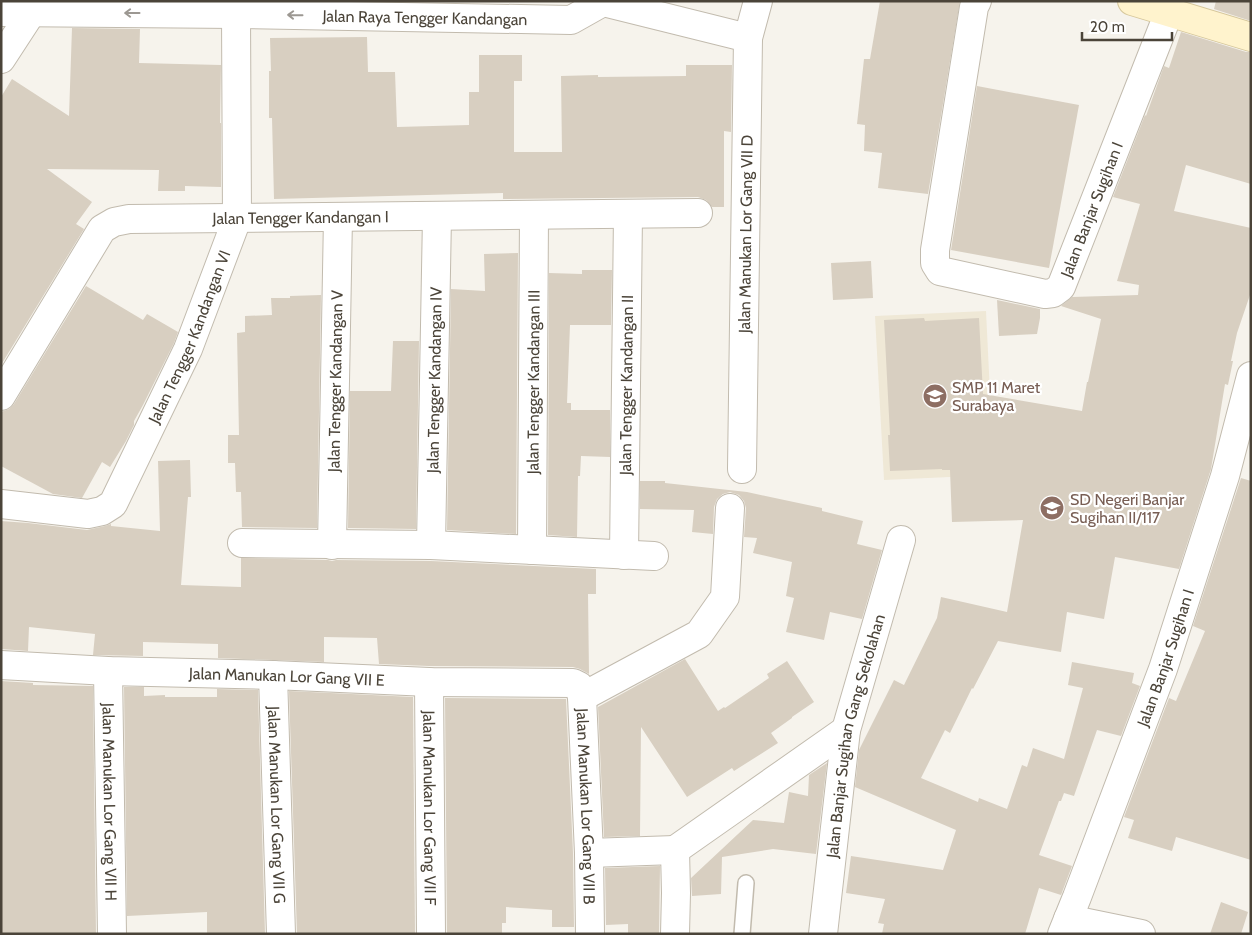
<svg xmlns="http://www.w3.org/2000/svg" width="1252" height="935" font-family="Cabin,sans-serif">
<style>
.education{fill:#efe8d6}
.building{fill:#d8cfc1}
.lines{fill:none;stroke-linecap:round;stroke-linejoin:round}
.service-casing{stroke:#c2bbae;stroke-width:18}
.minor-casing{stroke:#c2bbae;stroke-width:30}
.secondary-casing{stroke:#d6c79b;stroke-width:30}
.service{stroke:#fff;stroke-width:15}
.minor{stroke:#fff;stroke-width:28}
.secondary{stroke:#fff3cd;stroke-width:28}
.oneway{stroke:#9c9892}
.labels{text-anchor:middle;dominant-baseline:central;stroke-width:4.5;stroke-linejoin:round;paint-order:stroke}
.street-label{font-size:16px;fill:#4b4439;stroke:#fff}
.education-label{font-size:16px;fill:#785e54;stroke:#fff;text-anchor:start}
</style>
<rect width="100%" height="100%" fill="#f6f3ec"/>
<polygon class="education" points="986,311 994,475 884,480 875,316"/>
<g class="building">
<polygon points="880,1 960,1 928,194 878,188 882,153 864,151 865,125 857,124 864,59 870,59"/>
<polygon points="1216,1 1251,1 1251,21 1214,9"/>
<polygon points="72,28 140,29 139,63 221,65 220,123 221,123 221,187 185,186 185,191 158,191 159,170 47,169 92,202 76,224 84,229 1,365 1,97 12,79 69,116"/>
<polygon points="1181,32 1246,52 1251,52 1251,184 1186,165 1174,211 1251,228 1251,292 1237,333 1231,361 1233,361 1228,385 1225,384 1211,469 1179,569 1115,557 1104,619 1067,612 1061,652 998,641 973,689 972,688 950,733 945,730 921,778 978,802 979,798 1007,809 1022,765 1027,767 1033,748 1064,759 1083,688 1068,685 1072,662 1134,673 1132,683 1140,686 1121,736 1097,730 1074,796 1064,793 1061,801 1059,801 1039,855 1072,866 1061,895 1039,888 1025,934 882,934 884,924 878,923 885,899 846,893 851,856 943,870 956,830 855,787 859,750 894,680 904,685 937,618 941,597 1007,612 1023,520 952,522 950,470 942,470 942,469 890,471 888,435 890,435 884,320 924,318 925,321 979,318 983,394 1082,411 1087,382 1088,382 1101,319 1061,306 1072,297 1138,295 1139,285 1117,281 1140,204 1113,197 1145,115 1146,116 1164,66 1169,68"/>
<polygon points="367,37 368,72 395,72 397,127 469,125 469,92 479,92 479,55 522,55 522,81 514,81 514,152 562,152 561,76 598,75 598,77 686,76 686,65 732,65 731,132 724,131 724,207 712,207 706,200 698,197 503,199 503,193 274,199 272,118 269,118 269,71 271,71 270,38"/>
<polygon points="977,86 1079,105 1049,268 951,250"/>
<polygon points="518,253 516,534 447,530 451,289 485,291 484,254"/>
<polygon points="871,261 873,298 833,300 831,263"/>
<polygon points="582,270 612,270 611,325 570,325 567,403 571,403 571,410 610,410 610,457 581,456 580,476 578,476 577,537 548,535 549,273 582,274"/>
<polygon points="86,286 143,320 147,314 178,332 174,343 143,405 134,421 134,425 126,441 110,467 102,462 82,498 53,494 1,466 1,412 9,409 14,404"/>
<polygon points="321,295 317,528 242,527 241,492 236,492 235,463 228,463 228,435 239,435 237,333 245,332 245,316 272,315 271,298 290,298 290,296"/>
<polygon points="997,300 1040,309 1040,318 1037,334 999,336"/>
<polygon points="393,341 419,341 416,529 348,528 350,391 391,391"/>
<polygon points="190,460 191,497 188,497 181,585 241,587 241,558 328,560 332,561 336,560 431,561 596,569 596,594 588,594 589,674 580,669 573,667 429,666 379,664 377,638 324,637 324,662 218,658 218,644 143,642 143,656 93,655 95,634 29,627 28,651 1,649 1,521 28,523 87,530 105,526 111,524 111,526 160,531 158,461"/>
<polygon points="1241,478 1251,481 1251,860 1176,837 1172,851 1128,838 1134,820 1124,817 1169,698 1176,701 1205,631 1193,626"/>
<polygon points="640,481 665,481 665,483 747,492 822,508 822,511 863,521 857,544 882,550 862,619 830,612 824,640 786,632 794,598 786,596 792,562 753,553 757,538 744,537 746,508 744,501 739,495 730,492 723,494 717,499 714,507 713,534 692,532 694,510 640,509"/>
<polygon points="685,659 718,711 724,707 725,708 769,678 767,674 787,661 814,702 792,717 792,718 771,733 778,743 734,771 732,768 687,797 641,727 640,836 604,837 598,707"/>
<polygon points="1,681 33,683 33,685 93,686 96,934 1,934"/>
<polygon points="124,687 144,687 144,696 165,695 165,697 217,697 217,689 258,690 265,934 207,934 207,912 127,916"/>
<polygon points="289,691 413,697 415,934 297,934"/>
<polygon points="445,698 566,699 573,853 574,927 552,927 552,910 506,907 506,923 502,923 502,934 447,934"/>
<polygon points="827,763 816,854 773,849 722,857 721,894 692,896 691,878 753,820 784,823 789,792 808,796 809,775"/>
<polygon points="660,866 659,934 628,934 628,924 606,925 605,868"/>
<polygon points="1221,902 1248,912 1241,934 1210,934"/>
</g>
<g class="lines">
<defs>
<polyline id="service" points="742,934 746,883"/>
<g id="minor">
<path id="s1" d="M 977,1 L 974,7 L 935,250 L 935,263 L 940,271 L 1045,294 L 1053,293 L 1061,287 L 1169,12"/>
<polyline points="603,2 748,38"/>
<path id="s2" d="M 1,12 L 236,14 L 571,20 L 603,2 L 602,1"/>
<polyline points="1,59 31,13"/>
<path id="s3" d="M 1,396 L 102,229 L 114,222 L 129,219 L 698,213"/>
<path id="s4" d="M 742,469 L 748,38 L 758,1"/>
<path id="s5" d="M 1,504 L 88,514 L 102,511 L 113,504 L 188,349 L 237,219 L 236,14"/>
<polyline points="242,543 431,545 654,556"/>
<path id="s6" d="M 332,545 L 338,217"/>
<path id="s7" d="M 431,545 L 437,216"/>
<path id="s8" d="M 532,550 L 534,215"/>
<path id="s9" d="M 624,555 L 628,214"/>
<path id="s10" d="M 1,665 L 108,671 L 273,675 L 429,682 L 573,683 L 579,686 L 582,697 L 589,853 L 590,934"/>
<path id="s11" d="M 108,671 L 112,934"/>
<path id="s12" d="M 273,675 L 281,934"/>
<path id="s13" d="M 429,682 L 431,934"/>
<polyline points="582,697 699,634 725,597 730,508"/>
<polyline points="589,853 675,850"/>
<polyline points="1068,919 1141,934"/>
<polyline points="675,934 676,893 675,850 846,730"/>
<path id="s14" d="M 823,934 L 846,730 L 901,540"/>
<path id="s15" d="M 1062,934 L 1077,897 L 1163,669 L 1225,476 L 1251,376"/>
</g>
<polyline id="secondary" points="1132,1 1251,37"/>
</defs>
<use href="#service" class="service-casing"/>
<use href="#minor" class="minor-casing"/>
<use href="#secondary" class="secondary-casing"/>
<use href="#service" class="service"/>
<use href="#minor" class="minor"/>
<use href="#secondary" class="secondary"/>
</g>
<defs><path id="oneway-shaft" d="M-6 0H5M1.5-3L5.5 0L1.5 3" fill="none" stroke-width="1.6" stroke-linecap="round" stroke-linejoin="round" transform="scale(1.25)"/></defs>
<g class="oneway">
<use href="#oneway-shaft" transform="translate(132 13) rotate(-180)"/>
<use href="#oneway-shaft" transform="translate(295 15) rotate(-179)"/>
</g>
<defs>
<symbol id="school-disc" viewBox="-11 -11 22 22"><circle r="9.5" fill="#8d6e63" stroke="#fff"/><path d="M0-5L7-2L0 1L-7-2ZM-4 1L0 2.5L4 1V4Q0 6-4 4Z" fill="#fff"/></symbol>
</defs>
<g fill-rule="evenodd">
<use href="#school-disc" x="921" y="382" width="28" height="28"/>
<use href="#school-disc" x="1038" y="494" width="28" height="28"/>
</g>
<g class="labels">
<g class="street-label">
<text stroke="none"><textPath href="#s2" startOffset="424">Jalan Raya Tengger Kandangan</textPath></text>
<text stroke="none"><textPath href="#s1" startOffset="484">Jalan Banjar Sugihan I</textPath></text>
<text stroke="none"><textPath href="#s3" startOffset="396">Jalan Tengger Kandangan I</textPath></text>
<text stroke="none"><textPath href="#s4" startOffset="235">Jalan Manukan Lor Gang VII D</textPath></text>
<text stroke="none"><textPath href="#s5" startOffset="299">Jalan Tengger Kandangan VI</textPath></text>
<text stroke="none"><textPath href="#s6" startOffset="164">Jalan Tengger Kandangan V</textPath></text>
<text stroke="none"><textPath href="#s7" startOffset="165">Jalan Tengger Kandangan IV</textPath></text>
<text stroke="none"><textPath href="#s8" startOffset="168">Jalan Tengger Kandangan III</textPath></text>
<text stroke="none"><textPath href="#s9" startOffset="170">Jalan Tengger Kandangan II</textPath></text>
<text stroke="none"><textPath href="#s15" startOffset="295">Jalan Banjar Sugihan I</textPath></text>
<text stroke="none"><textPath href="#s10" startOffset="286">Jalan Manukan Lor Gang VII E</textPath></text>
<text stroke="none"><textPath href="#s14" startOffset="201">Jalan Banjar Sugihan Gang Sekolahan</textPath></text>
<text stroke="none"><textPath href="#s11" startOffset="131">Jalan Manukan Lor Gang VII H</textPath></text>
<text stroke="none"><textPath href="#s12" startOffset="130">Jalan Manukan Lor Gang VII G</textPath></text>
<text stroke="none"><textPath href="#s10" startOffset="700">Jalan Manukan Lor Gang VII B</textPath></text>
<text stroke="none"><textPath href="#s13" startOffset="126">Jalan Manukan Lor Gang VII F</textPath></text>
</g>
<g class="education-label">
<text x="952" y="387">SMP 11 Maret<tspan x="952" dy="18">Surabaya</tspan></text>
<text x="1070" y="499">SD Negeri Banjar<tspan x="1070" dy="18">Sugihan II/117</tspan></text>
</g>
</g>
<rect width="1252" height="935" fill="none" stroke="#4b4439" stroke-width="5"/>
<path d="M1082 32v8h90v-8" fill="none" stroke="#4b4439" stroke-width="2.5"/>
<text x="1090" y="32" font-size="15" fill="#4b4439" stroke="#ffffff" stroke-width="4" paint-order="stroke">20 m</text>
</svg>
